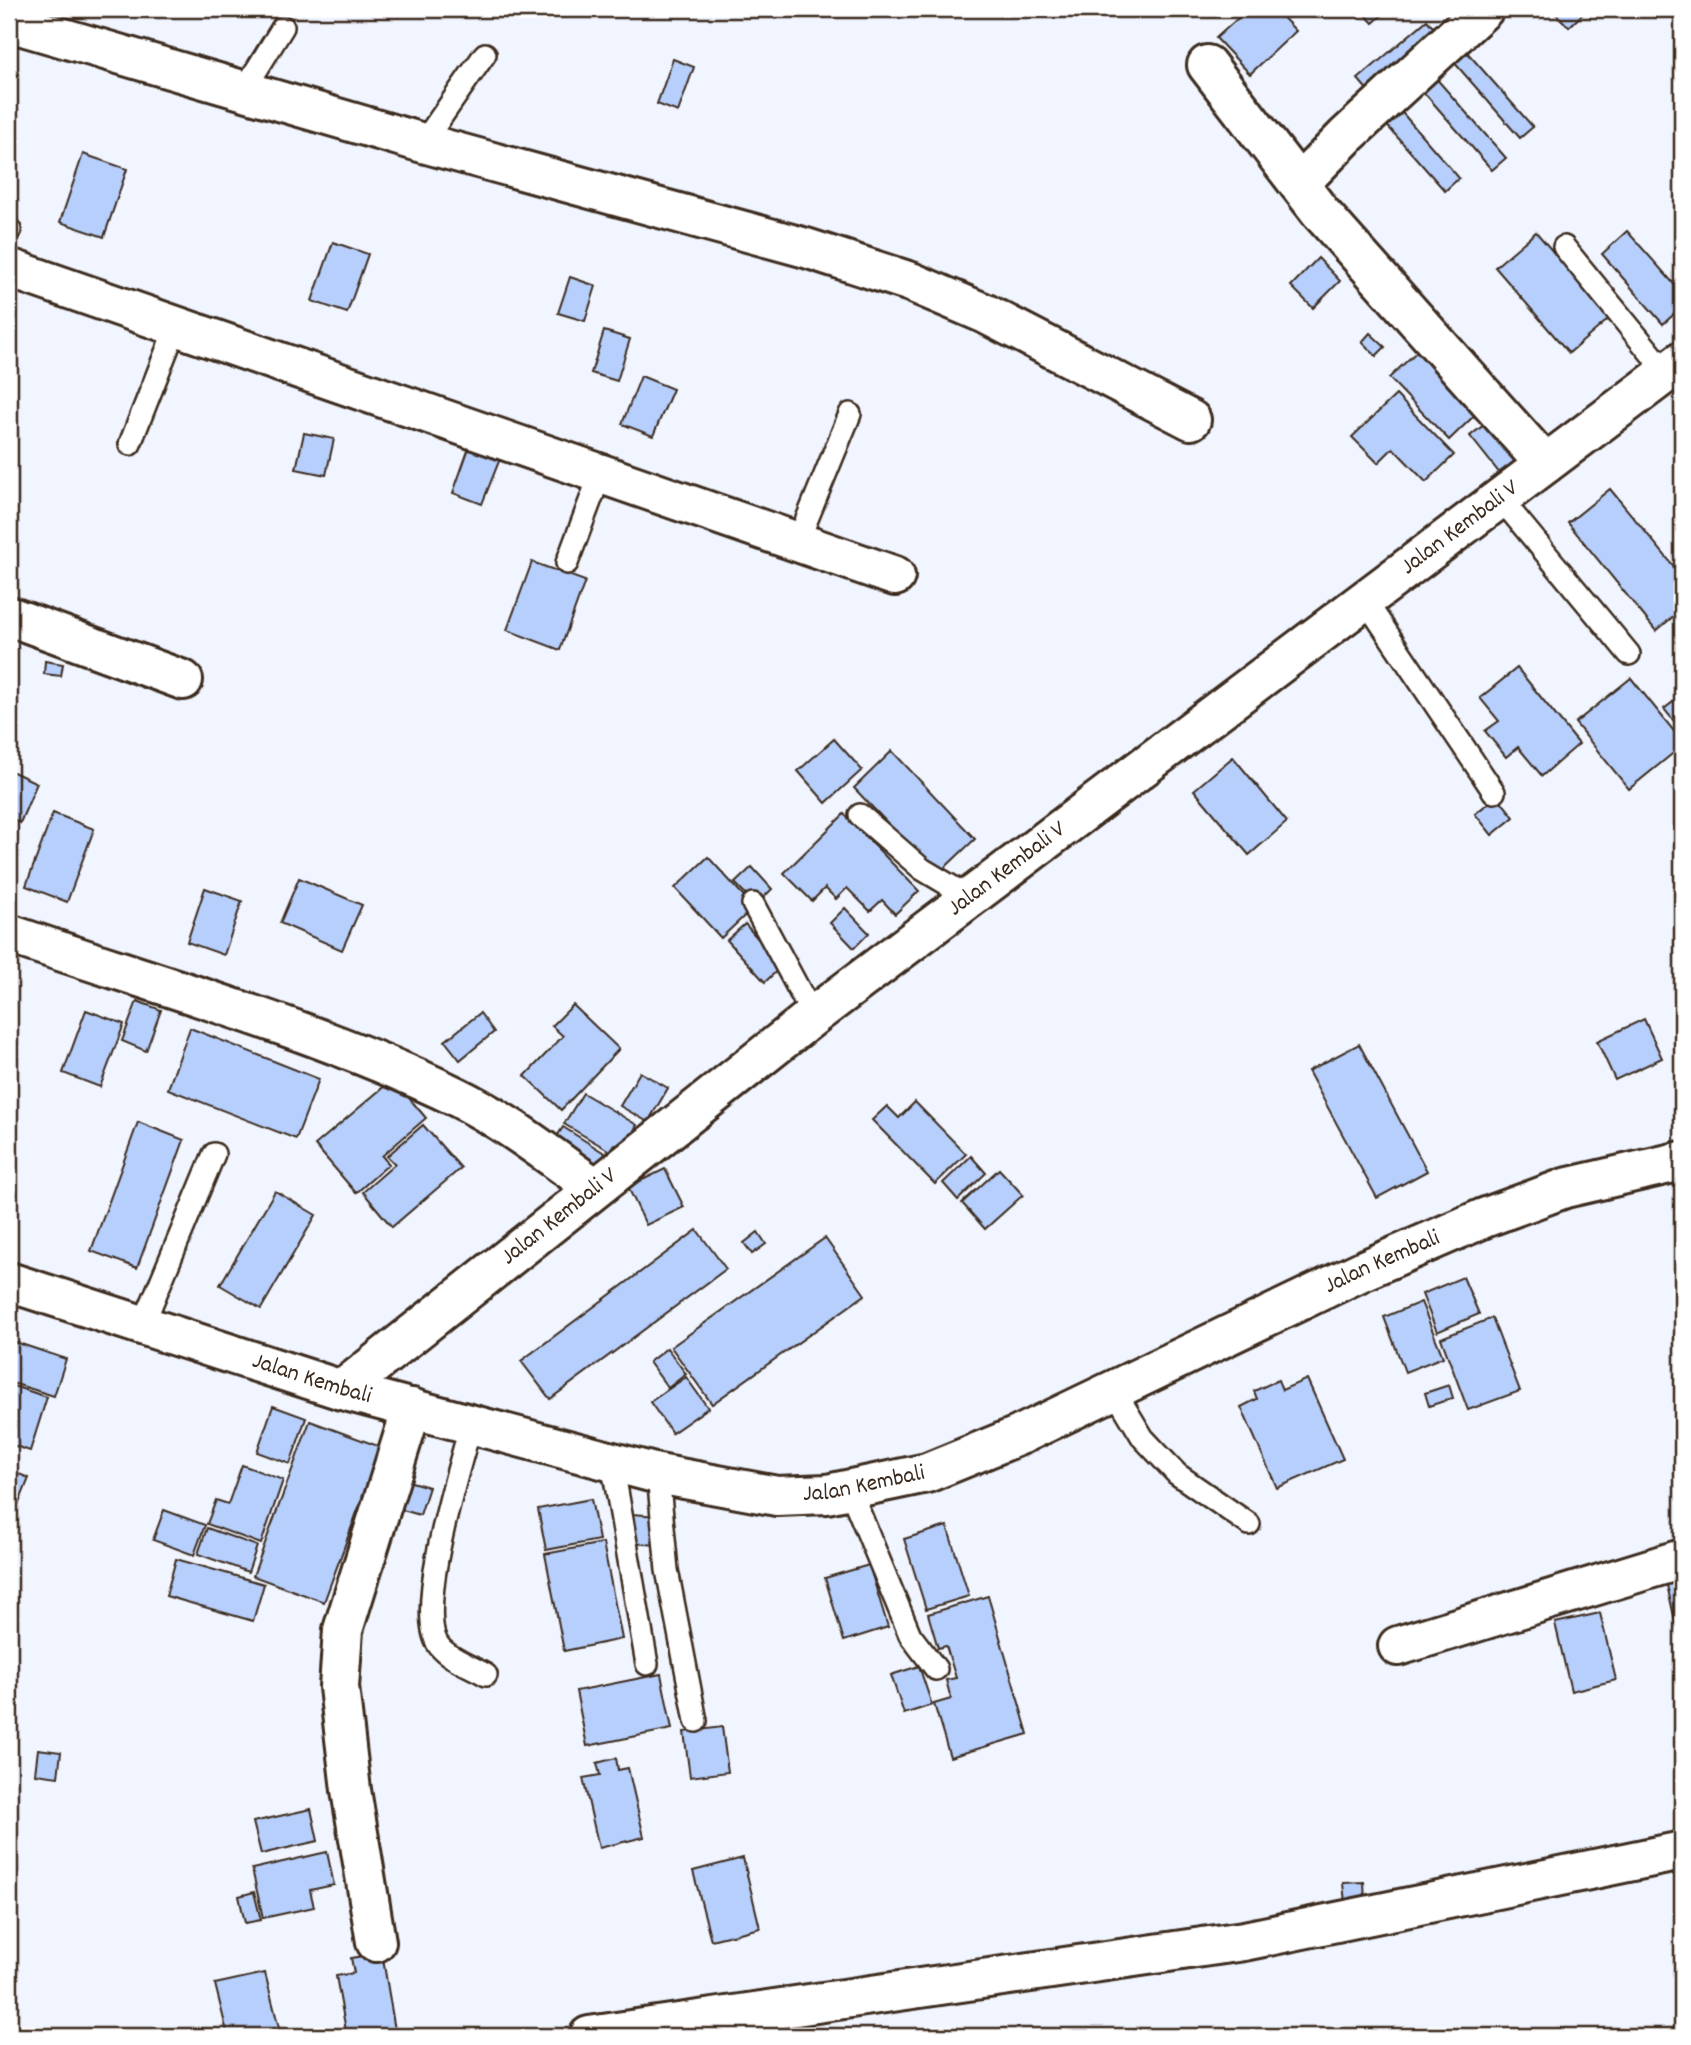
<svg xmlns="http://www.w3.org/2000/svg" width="1691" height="2045" font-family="Dekko,sans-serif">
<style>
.building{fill:#b6cffd;stroke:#3b2a1e;stroke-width:2}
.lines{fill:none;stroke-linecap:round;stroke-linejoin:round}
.service-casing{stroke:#3b2a1e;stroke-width:26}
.minor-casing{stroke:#3b2a1e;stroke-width:44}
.tertiary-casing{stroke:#3b2a1e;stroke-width:44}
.service{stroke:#fff;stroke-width:21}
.minor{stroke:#fff;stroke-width:38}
.tertiary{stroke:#fff;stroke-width:38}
.labels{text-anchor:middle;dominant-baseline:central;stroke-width:5;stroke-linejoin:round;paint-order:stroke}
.street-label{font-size:24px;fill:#3b2a1e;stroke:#fff}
</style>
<rect width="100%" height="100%" fill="#f0f5ff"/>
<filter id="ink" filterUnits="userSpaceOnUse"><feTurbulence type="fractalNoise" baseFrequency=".0143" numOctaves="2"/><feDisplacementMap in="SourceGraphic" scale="14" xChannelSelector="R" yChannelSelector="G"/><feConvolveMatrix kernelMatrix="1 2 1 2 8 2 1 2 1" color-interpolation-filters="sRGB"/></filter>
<g filter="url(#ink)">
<g class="building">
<polygon points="1248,9 1275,9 1296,31 1250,74 1216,38"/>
<polygon points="1360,9 1389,9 1373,23"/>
<polygon points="1551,9 1588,9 1569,27"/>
<polygon points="1427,20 1439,34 1370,93 1358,79"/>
<polygon points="1458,42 1533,127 1520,138 1446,53"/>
<polygon points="673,59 694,67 678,112 657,104"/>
<polygon points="1427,68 1506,158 1492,170 1413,80"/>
<polygon points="1391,100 1459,178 1445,191 1376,113"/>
<polygon points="83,154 127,169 104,237 60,222"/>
<polygon points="1627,231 1682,293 1682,307 1663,324 1602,254"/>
<polygon points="1536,232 1610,318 1569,353 1495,267"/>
<polygon points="333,242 368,254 347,313 312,301"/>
<polygon points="1318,258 1340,281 1313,308 1291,286"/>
<polygon points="570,277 596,286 585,321 558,313"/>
<polygon points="604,331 630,339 617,381 591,373"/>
<polygon points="1370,333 1385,347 1376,356 1362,342"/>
<polygon points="1430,339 1479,411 1449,440 1389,378"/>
<polygon points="641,376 673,389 653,436 622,424"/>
<polygon points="1396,395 1454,455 1426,482 1393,448 1378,463 1352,437"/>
<polygon points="1499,413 1529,453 1501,475 1470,436"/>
<polygon points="304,433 334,439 326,475 296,469"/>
<polygon points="470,445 501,456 482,504 453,493"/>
<polygon points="1610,489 1682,576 1682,609 1656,631 1568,523"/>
<polygon points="532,562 585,581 560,650 507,630"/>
<polygon points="45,661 63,664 61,676 44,674"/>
<polygon points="1517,668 1579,744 1542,776 1518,747 1506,757 1485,731 1499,721 1480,698"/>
<polygon points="1631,678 1682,741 1682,746 1629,789 1575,723"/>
<polygon points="1682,695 1682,731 1664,709"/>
<polygon points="834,739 862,770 826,803 798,771"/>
<polygon points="892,751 975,839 937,875 854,788"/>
<polygon points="1233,757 1287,822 1249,855 1194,790"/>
<polygon points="9,770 37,783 20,823 9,817"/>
<polygon points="1497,796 1514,817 1492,835 1475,814"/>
<polygon points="53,813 94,829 67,902 26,886"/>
<polygon points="844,814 919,891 895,914 882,900 870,911 847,888 836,899 825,888 812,901 784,873"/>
<polygon points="708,857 754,907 721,938 675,888"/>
<polygon points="752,867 772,889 756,905 735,883"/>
<polygon points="299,878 362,905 342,950 280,923"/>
<polygon points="205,888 242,901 224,955 187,942"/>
<polygon points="845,908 869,933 854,948 830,923"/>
<polygon points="745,924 782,966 765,982 727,940"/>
<polygon points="137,1001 161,1010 146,1051 122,1041"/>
<polygon points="573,1005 619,1049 561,1110 525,1076 563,1036 552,1026"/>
<polygon points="86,1010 124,1024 100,1087 63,1073"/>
<polygon points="480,1013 494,1032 460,1060 445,1041"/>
<polygon points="1644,1019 1662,1058 1615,1080 1597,1041"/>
<polygon points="190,1028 319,1079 296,1139 168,1089"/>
<polygon points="1359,1044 1427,1171 1377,1198 1308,1071"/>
<polygon points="640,1072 668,1088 648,1122 620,1106"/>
<polygon points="393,1079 426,1118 382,1156 389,1164 356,1193 315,1145"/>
<polygon points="583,1093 637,1125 624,1148 615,1144 610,1151 564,1124"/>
<polygon points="915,1102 966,1154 935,1184 872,1120 887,1106 899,1118"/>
<polygon points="138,1122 184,1140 137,1268 91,1251"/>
<polygon points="423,1125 461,1168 392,1227 363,1192 395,1164 387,1156"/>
<polygon points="563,1127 606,1154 598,1167 554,1141"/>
<polygon points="971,1156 986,1173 958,1200 943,1183"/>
<polygon points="665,1169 684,1207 646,1225 628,1187"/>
<polygon points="999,1169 1023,1195 985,1229 962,1203"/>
<polygon points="275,1191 316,1215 261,1309 220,1285"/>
<polygon points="697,1230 726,1269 550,1399 521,1361"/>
<polygon points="758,1232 766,1244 752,1254 744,1243"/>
<polygon points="825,1238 865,1295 712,1404 671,1347"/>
<polygon points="1463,1277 1479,1314 1437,1332 1422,1294"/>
<polygon points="1421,1302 1443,1357 1405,1372 1384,1317"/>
<polygon points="1492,1318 1520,1391 1468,1410 1441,1338"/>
<polygon points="15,1342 66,1359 54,1396 9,1382 9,1364"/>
<polygon points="667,1348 686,1374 668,1388 649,1362"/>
<polygon points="686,1377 708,1408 672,1433 650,1402"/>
<polygon points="1307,1379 1343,1459 1277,1488 1241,1407 1257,1399 1254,1391 1278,1380 1282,1390"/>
<polygon points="1449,1385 1453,1398 1429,1406 1425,1393"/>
<polygon points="13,1386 47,1397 30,1451 9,1444 9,1400"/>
<polygon points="273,1406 306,1418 290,1464 257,1452"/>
<polygon points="310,1421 381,1447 324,1602 253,1576"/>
<polygon points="242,1465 283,1480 261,1544 207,1524 216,1500 228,1504"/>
<polygon points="9,1470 29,1478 11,1523 9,1522"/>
<polygon points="401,1479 429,1487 420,1515 392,1507"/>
<polygon points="591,1499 599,1540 546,1550 538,1509"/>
<polygon points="164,1510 205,1525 194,1555 153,1540"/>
<polygon points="632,1514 658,1516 657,1545 632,1543"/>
<polygon points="947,1526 969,1596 926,1609 904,1539"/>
<polygon points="207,1528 257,1546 248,1572 198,1554"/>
<polygon points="603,1543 622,1639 564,1651 545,1554"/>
<polygon points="176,1559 264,1584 253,1621 166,1596"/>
<polygon points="869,1565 888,1627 844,1641 825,1578"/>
<polygon points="1682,1572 1682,1652 1665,1576"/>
<polygon points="988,1596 1028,1734 950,1757 934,1704 951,1699 946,1680 956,1678 946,1646 938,1648 928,1614"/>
<polygon points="1600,1613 1616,1680 1571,1691 1555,1623"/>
<polygon points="919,1666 932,1705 904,1714 891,1675"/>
<polygon points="661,1674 672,1729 587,1746 576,1691"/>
<polygon points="722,1727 728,1772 690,1777 684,1732"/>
<polygon points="38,1749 61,1752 58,1777 35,1774"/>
<polygon points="616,1758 618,1770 628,1768 644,1837 599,1848 583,1778 600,1775 597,1763"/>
<polygon points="311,1809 318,1841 261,1854 253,1822"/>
<polygon points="327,1852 334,1885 310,1890 314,1907 263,1918 252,1869"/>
<polygon points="743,1858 760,1928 711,1940 693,1871"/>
<polygon points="1364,1882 1365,1902 1345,1903 1343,1883"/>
<polygon points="254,1892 261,1920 245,1923 239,1896"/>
<polygon points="382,1953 395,2030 347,2036 336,1976 354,1973 351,1958"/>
<polygon points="265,1973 281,2036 228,2036 215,1984"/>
</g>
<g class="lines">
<defs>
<g id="service">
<polyline points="243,92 283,27"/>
<polyline points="423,143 485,54"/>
<polyline points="9,230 10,230"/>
<polyline points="1564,247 1667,373"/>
<polyline points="130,444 176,327"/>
<polyline points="1500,498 1629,654"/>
<polyline points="798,541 850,414"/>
<polyline points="567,563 600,475"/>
<polyline points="1365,600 1494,792"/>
<polyline points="860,815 922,869 969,897"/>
<polyline points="753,904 813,1016"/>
<polyline points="142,1327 214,1154"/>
<polyline points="1114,1390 1143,1438 1177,1474 1249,1524"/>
<path d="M 471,1424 C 460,1466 412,1615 440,1647 C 450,1659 473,1667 486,1675"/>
<polyline points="612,1462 647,1664"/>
<polyline points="658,1474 667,1570 696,1721"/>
<polyline points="850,1490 910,1635 936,1669"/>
</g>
<g id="minor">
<polyline points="9,22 423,143 806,248 911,282 986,314 1191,420"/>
<polyline points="1207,65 1321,213 1545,464"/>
<polyline points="1299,184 1346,136 1484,9"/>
<polyline points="9,268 895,576"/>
<polyline points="9,616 183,680"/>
<path d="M 9,934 C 155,984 319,1030 457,1097 C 506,1121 550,1156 594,1187"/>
<path id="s1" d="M 342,1390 L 813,1016 L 1682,361"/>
<polyline points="1398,1646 1682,1559"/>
<polyline points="376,1942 351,1790 339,1687 343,1630 412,1408"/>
<polyline points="589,2036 1244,1941 1682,1851"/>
</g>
<g id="tertiary">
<path id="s2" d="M 9,1282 L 342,1390 L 658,1474 L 777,1496 L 827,1494 L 927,1473 L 1020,1435 L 1364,1270 L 1484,1218 L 1565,1188 L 1682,1161"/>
</g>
</defs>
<use href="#service" class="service-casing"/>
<use href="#minor" class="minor-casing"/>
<use href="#tertiary" class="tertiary-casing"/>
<use href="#service" class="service"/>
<use href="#minor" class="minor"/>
<use href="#tertiary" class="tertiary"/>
</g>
</g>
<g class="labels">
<g class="street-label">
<text stroke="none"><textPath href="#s1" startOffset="1412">Jalan Kembali V</textPath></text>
<text stroke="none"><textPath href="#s1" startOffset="845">Jalan Kembali V</textPath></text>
<text stroke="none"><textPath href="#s1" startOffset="278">Jalan Kembali V</textPath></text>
<text stroke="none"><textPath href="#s2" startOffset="1452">Jalan Kembali</textPath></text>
<text stroke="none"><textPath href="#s2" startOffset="318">Jalan Kembali</textPath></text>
<text stroke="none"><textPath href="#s2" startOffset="886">Jalan Kembali</textPath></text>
</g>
</g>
<rect width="1691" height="2045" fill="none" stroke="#fff" stroke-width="35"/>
<rect x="18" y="18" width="1656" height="2010" fill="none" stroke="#3b2a1e" stroke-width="2.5" filter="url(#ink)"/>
</svg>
